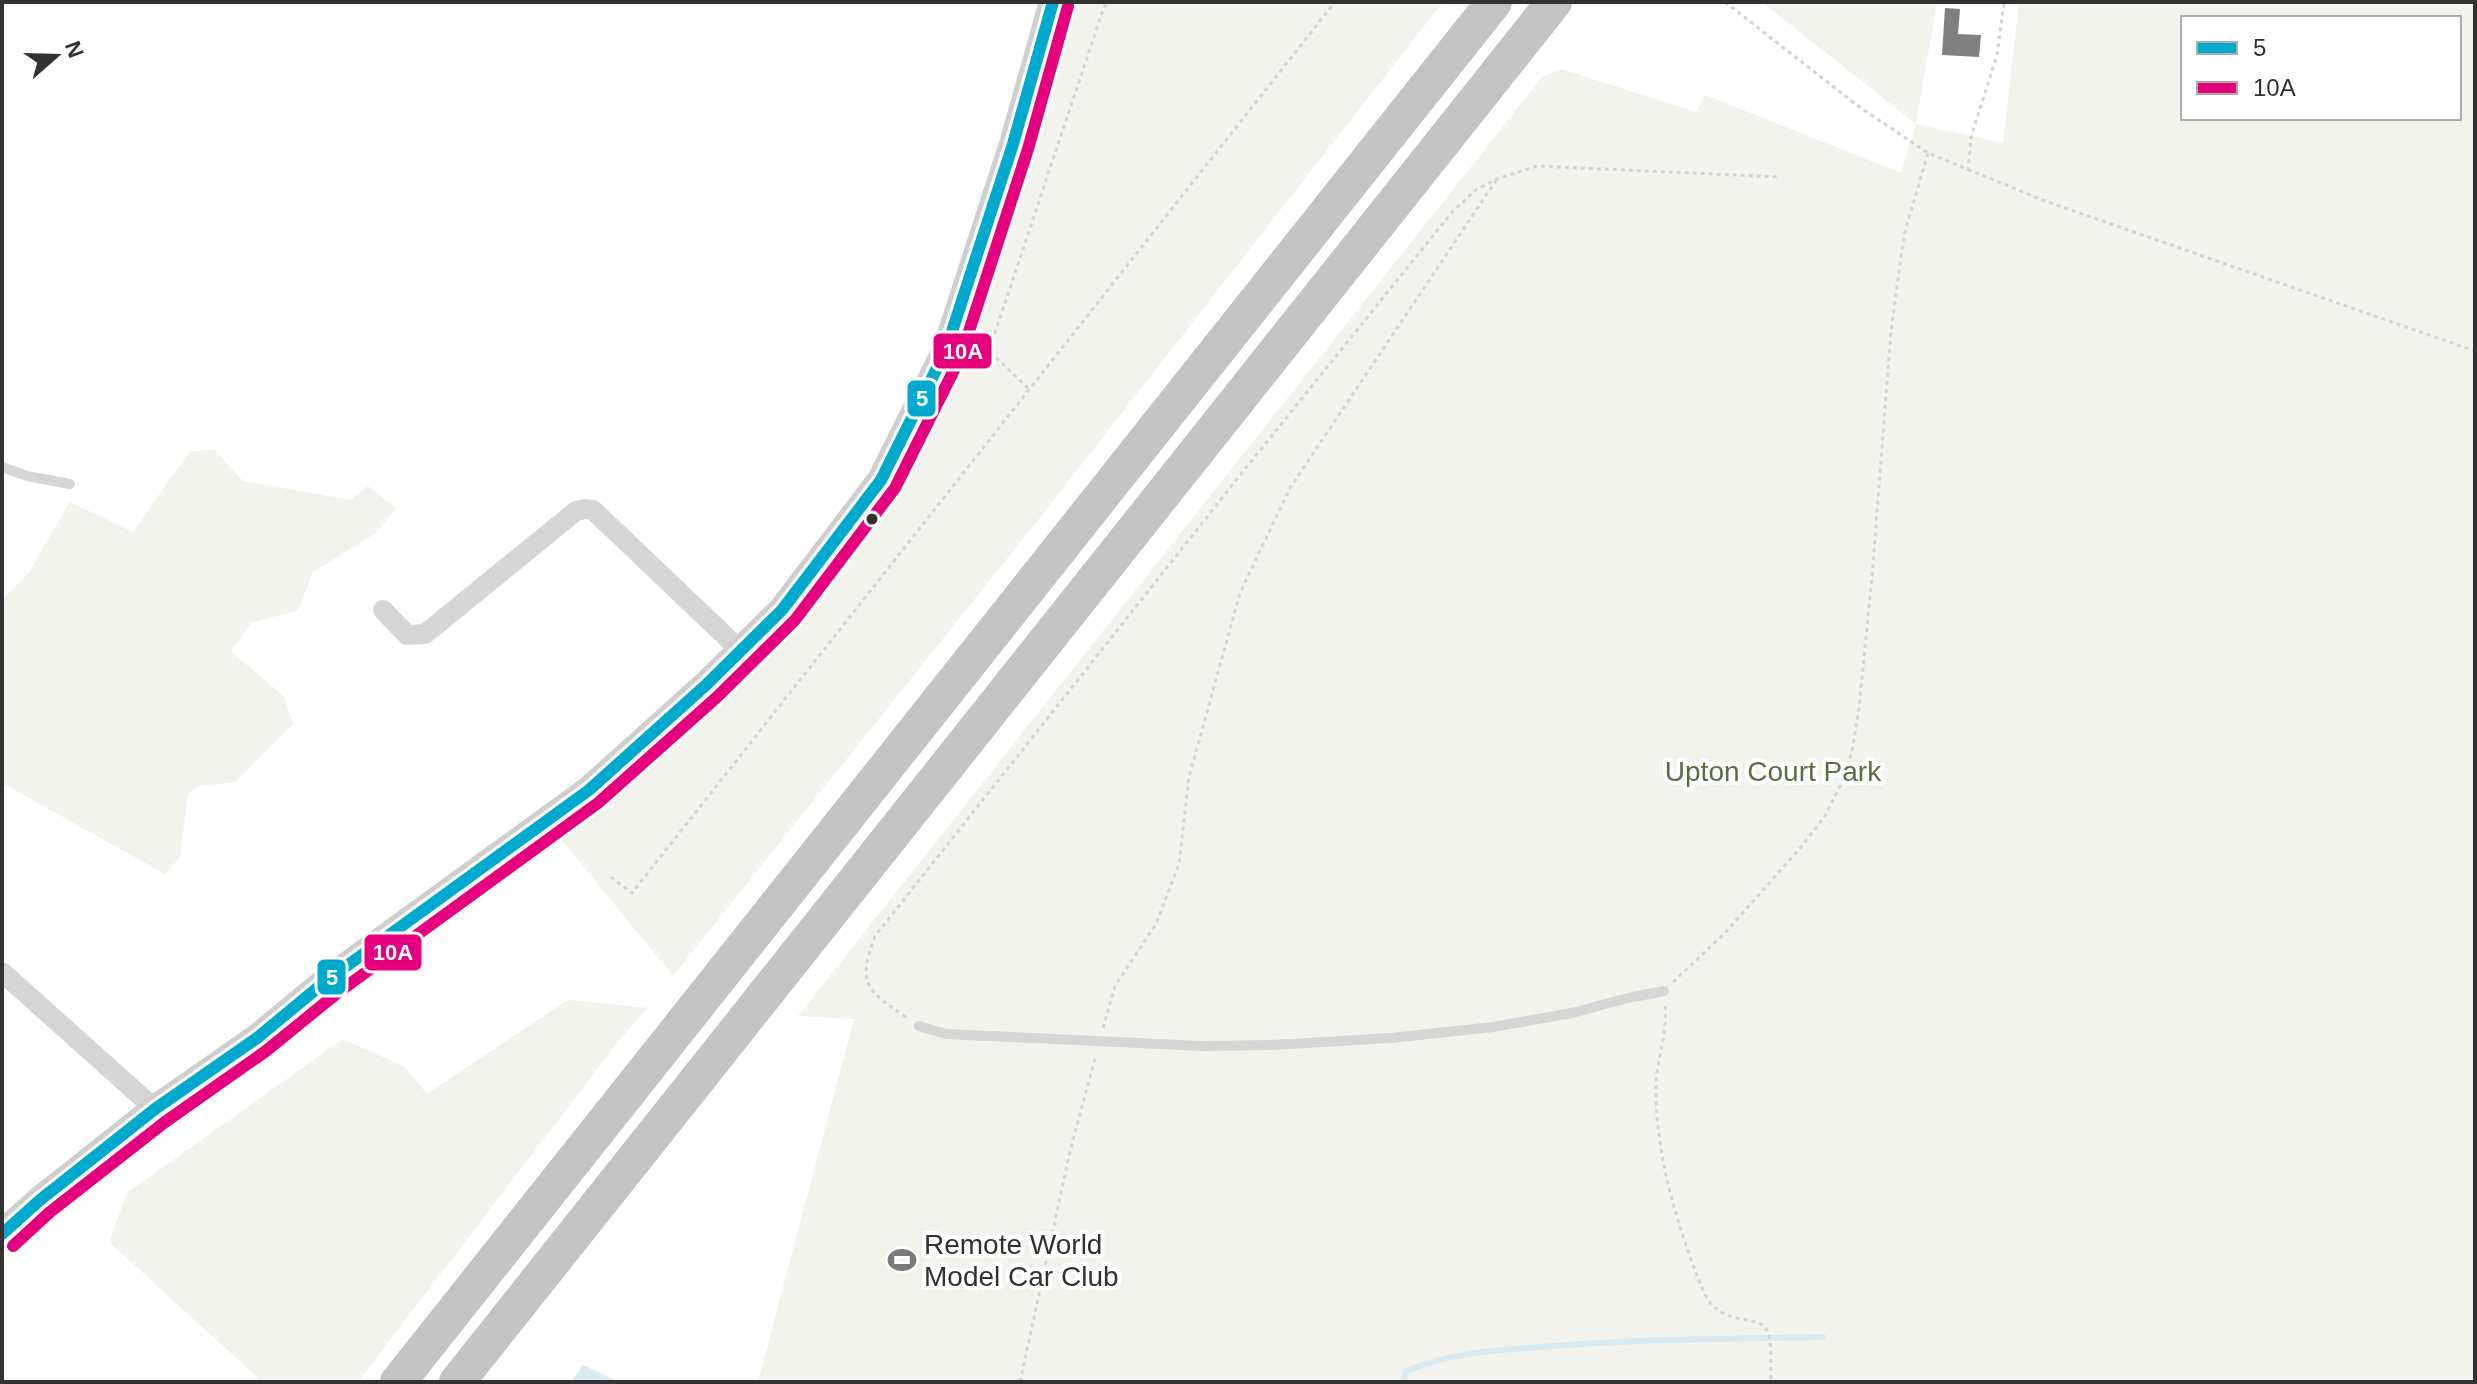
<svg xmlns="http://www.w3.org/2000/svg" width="2477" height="1384" font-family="Helvetica,sans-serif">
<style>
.green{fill:#f1f3ec;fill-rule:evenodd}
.water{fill:#d9ebf0}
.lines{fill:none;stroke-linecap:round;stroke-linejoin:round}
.stream{stroke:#d9ebf0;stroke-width:6}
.building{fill:#808080}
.path{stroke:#d4d4d4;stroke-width:3;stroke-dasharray:4 4;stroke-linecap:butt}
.service{stroke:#d6d6d6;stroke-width:10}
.minor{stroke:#d6d6d6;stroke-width:20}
.secondary{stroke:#cfcfcf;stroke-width:28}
.motorway{stroke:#c4c4c4;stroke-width:36}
.bus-1-casing{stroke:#fff;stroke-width:18}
.bus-2-casing{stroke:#fff;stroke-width:18}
.bus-1{stroke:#00a9ce;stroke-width:12}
.bus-2{stroke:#e5007d;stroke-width:12}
.bus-dot{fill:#323232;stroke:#fff;stroke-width:3}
.labels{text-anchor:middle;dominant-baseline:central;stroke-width:8;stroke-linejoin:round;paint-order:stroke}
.park-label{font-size:28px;fill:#5f6e40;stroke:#fff}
.poi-label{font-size:28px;fill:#323232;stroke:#fff;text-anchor:start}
.line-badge{stroke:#fff;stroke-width:3}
.badge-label{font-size:22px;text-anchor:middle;font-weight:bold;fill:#fff}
</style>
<rect width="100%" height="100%" fill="#fff"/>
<g class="green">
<polygon points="1076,2 1443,2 1046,510 673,976 560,838 595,815 772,648 893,491 933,402"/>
<path d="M 1762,2 L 1937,2 L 1916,124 L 2003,143 L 2019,2 L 2475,2 L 2475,1382 L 758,1382 L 854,1019 L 798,1016 L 1542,77 L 1561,69 L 1696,112 L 1705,95 L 1901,173 L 1916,124 ZM 2183,18 L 2459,18 L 2459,118 L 2183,118 Z"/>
<polygon points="214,449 243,481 350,500 368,486 396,508 376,533 313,572 298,610 251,623 231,652 284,696 293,724 236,782 198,786 188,794 180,857 165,874 2,783 2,600 28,574 70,502 133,532 189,452"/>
<polygon points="568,1000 648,1008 621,1038 358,1382 255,1382 258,1378 109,1242 127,1193 343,1039 405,1067 427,1094"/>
</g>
<polygon class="water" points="583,1365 619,1382 571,1382"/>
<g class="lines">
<path class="stream" d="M 1403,1382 L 1407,1371 C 1447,1353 1497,1350 1540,1347 C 1634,1339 1729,1339 1823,1337"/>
</g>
<polygon class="building" points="1945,8 1960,9 1958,34 1981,35 1979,57 1942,55"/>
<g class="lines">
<g class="path">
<polyline points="1725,2 1858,106 1928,153 2045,201 2475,351"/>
<polyline points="1968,171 1971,137 1997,55 2004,2"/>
<polyline points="1028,388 989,351 1104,7 1111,2"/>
<polyline points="611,877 632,893 1335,2"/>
<polyline points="1673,982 1725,933 1801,847 1825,816 1840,786 1852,752 1859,708 1872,577 1891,331 1904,235 1928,153"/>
<path d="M 1665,1006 C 1668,1032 1657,1058 1656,1085 C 1655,1154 1677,1225 1702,1288 C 1719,1332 1761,1310 1768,1333 C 1773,1347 1770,1367 1771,1382"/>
<path d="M 906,1017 C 866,990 857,984 875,936 L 1245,469 L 1453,211 L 1477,189 L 1497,179 L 1537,166 L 1780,177"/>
<polyline points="1103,1028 1115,986 1156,924 1179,864 1189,777 1240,593 1290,488 1497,179"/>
<polyline points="1020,1382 1071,1147 1096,1055"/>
</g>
<g class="service">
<polyline points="2,467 27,476 70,484"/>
<polyline points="919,1026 946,1034 1202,1046 1273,1045 1391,1038 1493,1027 1572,1013 1628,998 1664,991"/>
</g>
<g class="minor">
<polyline points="383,610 407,635 425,634 576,511 585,509 593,510 741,651"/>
<polyline points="2,972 155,1109"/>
</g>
<polyline class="secondary" points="2,1234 40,1200 155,1109 257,1038 326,981 589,790 706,685 782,610 881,480 946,350 1013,144 1053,2"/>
<g class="motorway">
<polyline points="398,1382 1494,2"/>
<polyline points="457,1382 1554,2"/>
</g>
<defs>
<polyline id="bus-1" points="2,1234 40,1200 155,1109 257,1038 326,981 589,790 706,685 782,610 881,480 946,350 1013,144 1053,2"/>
<polyline id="bus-2" points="13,1246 50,1212 165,1122 266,1051 336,994 598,803 717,697 795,620 895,488 961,356 1028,149 1068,6"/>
</defs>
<use href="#bus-1" class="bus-1-casing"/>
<use href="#bus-2" class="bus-2-casing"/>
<use href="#bus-1" class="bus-1"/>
<use href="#bus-2" class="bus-2"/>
</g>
<defs>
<symbol id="stadium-bare" viewBox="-9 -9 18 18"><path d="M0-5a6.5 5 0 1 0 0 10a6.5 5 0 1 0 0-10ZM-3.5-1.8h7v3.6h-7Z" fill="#7a7a7a" stroke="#fff" stroke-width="2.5" paint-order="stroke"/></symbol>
</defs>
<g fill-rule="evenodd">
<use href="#stadium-bare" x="882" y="1240" width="40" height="40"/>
</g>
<circle class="bus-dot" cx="872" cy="519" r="7"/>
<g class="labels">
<g class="park-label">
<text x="1773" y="771">Upton Court Park</text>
</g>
<g class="poi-label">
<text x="924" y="1244">Remote World<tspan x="924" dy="32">Model Car Club</tspan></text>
</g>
</g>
<g class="line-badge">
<rect x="932" y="332" width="61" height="38" rx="8" fill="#e5007d"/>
<rect x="906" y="379" width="31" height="39" rx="8" fill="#00a9ce"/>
<rect x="363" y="933" width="60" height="39" rx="8" fill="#e5007d"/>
<rect x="316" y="958" width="31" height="38" rx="8" fill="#00a9ce"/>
</g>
<g class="badge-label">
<text x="963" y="359">10A</text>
<text x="922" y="406">5</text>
<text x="393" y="960">10A</text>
<text x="332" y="985">5</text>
</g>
<rect width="2477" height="1384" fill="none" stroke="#323232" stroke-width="8"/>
<rect x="2181" y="16" width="280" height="104" fill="#ffffff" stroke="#adadad" stroke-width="2"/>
<rect x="2197" y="42" width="40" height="12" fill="#00a9ce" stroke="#adadad" stroke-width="2"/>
<text x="2253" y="56" font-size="24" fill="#323232">5</text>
<rect x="2197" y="82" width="40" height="12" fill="#e5007d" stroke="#adadad" stroke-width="2"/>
<text x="2253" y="96" font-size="24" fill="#323232">10A</text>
<g transform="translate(56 56) rotate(70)" stroke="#ffffff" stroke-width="6" paint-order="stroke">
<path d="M0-6L14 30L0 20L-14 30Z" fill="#323232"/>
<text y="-12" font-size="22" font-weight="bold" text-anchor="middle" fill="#323232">N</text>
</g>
</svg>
